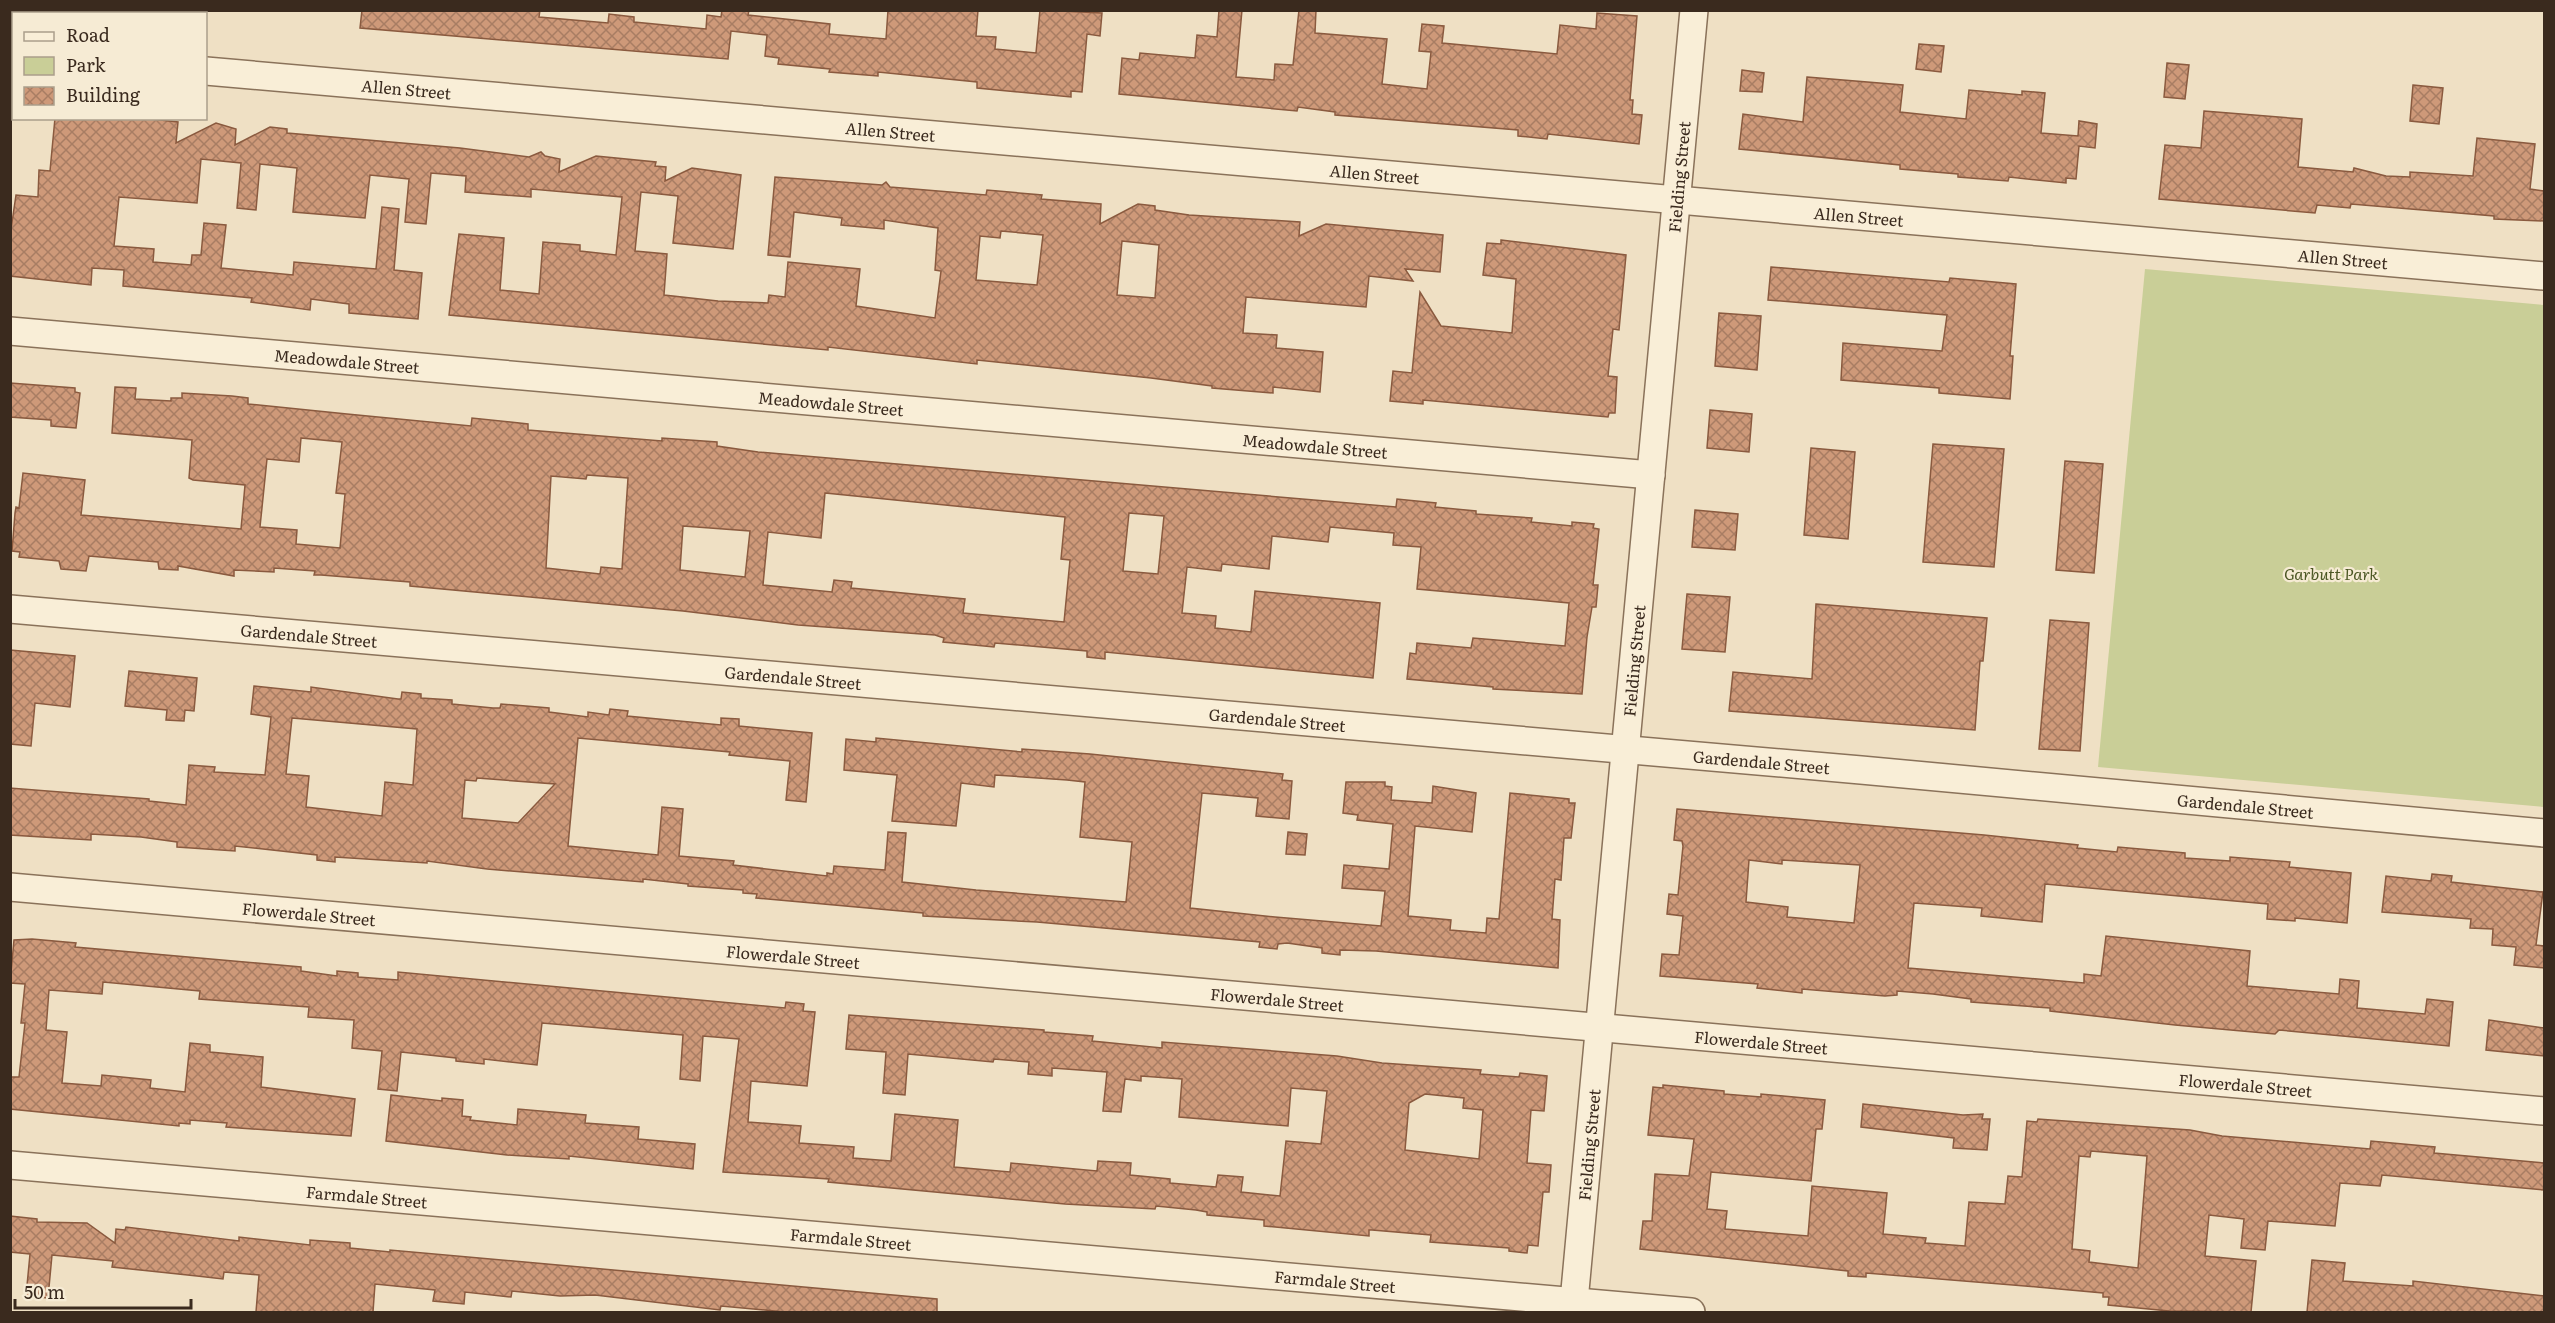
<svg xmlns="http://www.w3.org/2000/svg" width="2555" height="1323" font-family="Literata,serif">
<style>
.green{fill:#c9ce97}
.building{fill:url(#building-cross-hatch);stroke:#8a5a3f;stroke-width:1.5;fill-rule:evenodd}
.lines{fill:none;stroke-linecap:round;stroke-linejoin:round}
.minor-casing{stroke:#8a725a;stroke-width:30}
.minor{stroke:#f9eed7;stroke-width:27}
.labels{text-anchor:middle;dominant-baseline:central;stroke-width:4.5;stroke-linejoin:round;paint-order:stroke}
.street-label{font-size:16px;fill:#3a2a1e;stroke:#f6ebd4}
.park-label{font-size:16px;font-style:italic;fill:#4c5724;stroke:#f6ebd4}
</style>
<defs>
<pattern id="building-cross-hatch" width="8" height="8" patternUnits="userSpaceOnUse" patternTransform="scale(1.5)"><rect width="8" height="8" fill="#ce9979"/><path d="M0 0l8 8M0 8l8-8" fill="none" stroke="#a87d63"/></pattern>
</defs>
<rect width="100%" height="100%" fill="#efe0c4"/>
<polygon class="green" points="2145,269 2544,305 2544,807 2098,767"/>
<g class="building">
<polygon points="362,10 540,10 539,17 608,23 609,14 634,17 634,22 706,29 707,15 721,17 722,10 749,10 748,15 830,24 829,34 886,39 888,10 978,10 976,36 996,37 995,49 1036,53 1040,10 1102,13 1100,36 1087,34 1082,92 1071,91 1071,97 977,88 977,82 878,72 878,76 829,72 830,69 778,64 779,58 765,56 767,35 731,31 728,59 360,28"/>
<polygon points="1219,10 1242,10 1236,77 1274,80 1275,64 1293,65 1299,10 1316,10 1315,33 1387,39 1382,84 1427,89 1431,52 1419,51 1422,24 1444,26 1442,43 1557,54 1560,25 1596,29 1597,13 1637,16 1630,100 1633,100 1632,114 1642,115 1639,144 1548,134 1547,139 1518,136 1518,130 1335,115 1335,112 1298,107 1297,111 1119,94 1122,58 1139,60 1140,53 1195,58 1197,35 1217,37"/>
<polygon points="1919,44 1944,46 1941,72 1916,69"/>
<polygon points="2167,63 2189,65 2185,99 2164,97"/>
<polygon points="1742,70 1764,73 1762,92 1740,91"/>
<polygon points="1807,77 1903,85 1900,112 1966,119 1969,90 2022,95 2022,91 2045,93 2041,133 2078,136 2079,121 2097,124 2095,148 2079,146 2076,179 2066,178 2066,183 2009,177 2008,181 1958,177 1958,174 1900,169 1900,165 1739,149 1743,114 1803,122"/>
<polygon points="2413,85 2443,88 2439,124 2410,121"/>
<polygon points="2204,111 2302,119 2298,167 2353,172 2354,168 2386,176 2410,177 2410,172 2473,176 2477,138 2535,144 2530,189 2544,191 2544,221 2494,219 2494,216 2351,204 2350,208 2317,205 2315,213 2159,199 2165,145 2201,148"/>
<path d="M 55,118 L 142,118 L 178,122 L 176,143 L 216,123 L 236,129 L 235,145 L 270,127 L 287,129 L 287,133 L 460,148 L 529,157 L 541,152 L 545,156 L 560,159 L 559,172 L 596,156 L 656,162 L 655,166 L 666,167 L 665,181 L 692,168 L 741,175 L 733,249 L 673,243 L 678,196 L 641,192 L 635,251 L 667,254 L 664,295 L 718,301 L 768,303 L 769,295 L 785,297 L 788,262 L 860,269 L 856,306 L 935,318 L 941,271 L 935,270 L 938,228 L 884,220 L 884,229 L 841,225 L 842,218 L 794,212 L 790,257 L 768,255 L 775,177 L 882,185 L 886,182 L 890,187 L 986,195 L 987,190 L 1042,195 L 1041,199 L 1101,204 L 1100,224 L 1138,204 L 1155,206 L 1155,210 L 1189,215 L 1300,222 L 1299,236 L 1326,224 L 1443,235 L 1440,272 L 1405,269 L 1413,281 L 1369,276 L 1366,307 L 1246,297 L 1243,333 L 1277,335 L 1276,348 L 1323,352 L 1320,392 L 1273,387 L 1273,393 L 1212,388 L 1212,386 L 1151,378 L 977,360 L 977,364 L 828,347 L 828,350 L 449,315 L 459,234 L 504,238 L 500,290 L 539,294 L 543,242 L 580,245 L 580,251 L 616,255 L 622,197 L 531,189 L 531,197 L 465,192 L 466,176 L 431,173 L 426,224 L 405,222 L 409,179 L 370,175 L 365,218 L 293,212 L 297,168 L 260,164 L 256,210 L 237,208 L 241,163 L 201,159 L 197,203 L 119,197 L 114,246 L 154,249 L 153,262 L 191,265 L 192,255 L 201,255 L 204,223 L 226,225 L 221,268 L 293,275 L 294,262 L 376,269 L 382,207 L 399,209 L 394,270 L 422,273 L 418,319 L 349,313 L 349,304 L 311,299 L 310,310 L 251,302 L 252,298 L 231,296 L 123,286 L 124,270 L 92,268 L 91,285 L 10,276 L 10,236 L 16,195 L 38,197 L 39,170 L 50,171 ZM 1001,231 L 1043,235 L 1037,285 L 976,280 L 980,236 L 1000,238 ZM 1122,241 L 1159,245 L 1155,298 L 1117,295 Z"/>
<polygon points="1501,240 1626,255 1619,330 1613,329 1608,376 1617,377 1615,413 1609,413 1608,417 1423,400 1423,404 1390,401 1393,371 1412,373 1420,292 1441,326 1512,333 1516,279 1483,275 1487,243 1501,244"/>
<polygon points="1771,267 1949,282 1950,278 2016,284 2010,356 2013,356 2010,399 1939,393 1939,388 1841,380 1843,343 1942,351 1947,315 1768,300"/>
<polygon points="1719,313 1761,316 1757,370 1715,366"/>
<polygon points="10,383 75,388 75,392 80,393 76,428 51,426 51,420 10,417"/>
<path d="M 115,387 L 136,388 L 135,399 L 171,401 L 171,398 L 182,398 L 182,393 L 232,396 L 248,398 L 248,404 L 347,414 L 471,426 L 472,418 L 528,424 L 528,430 L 662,441 L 662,438 L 717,442 L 717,446 L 758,452 L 1396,507 L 1397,499 L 1436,503 L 1435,507 L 1476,511 L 1476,514 L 1532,518 L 1531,522 L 1572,526 L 1572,522 L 1594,524 L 1593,528 L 1599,529 L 1593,585 L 1598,585 L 1596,607 L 1592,607 L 1587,637 L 1582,694 L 1493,689 L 1493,687 L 1407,679 L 1410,653 L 1416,654 L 1417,643 L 1471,648 L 1473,638 L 1565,646 L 1569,603 L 1417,589 L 1421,547 L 1393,545 L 1394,533 L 1330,527 L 1328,542 L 1272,536 L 1269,569 L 1222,564 L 1221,571 L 1187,567 L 1182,613 L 1216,616 L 1215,628 L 1251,632 L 1255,591 L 1380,603 L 1373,678 L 1105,652 L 1105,659 L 1087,657 L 1087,651 L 995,643 L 994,647 L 943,642 L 944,638 L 935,635 L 798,625 L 683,611 L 410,586 L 410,582 L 321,575 L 314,575 L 315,571 L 274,568 L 274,572 L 234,570 L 234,576 L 178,566 L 178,570 L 159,569 L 158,562 L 89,556 L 86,571 L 61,569 L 59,561 L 19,557 L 20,552 L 12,551 L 15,513 L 16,507 L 19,508 L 23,473 L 85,480 L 81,515 L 241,529 L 245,485 L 193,480 L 189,478 L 192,440 L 112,433 ZM 301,438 L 342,442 L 336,493 L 345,494 L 340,548 L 296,544 L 297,530 L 260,527 L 267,459 L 299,462 ZM 587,475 L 628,478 L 622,569 L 601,567 L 600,574 L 546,568 L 551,476 L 586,479 ZM 825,493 L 1065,517 L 1061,559 L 1070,560 L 1064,622 L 963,613 L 965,599 L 851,588 L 852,582 L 834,580 L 832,592 L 763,585 L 768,532 L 821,538 ZM 1129,513 L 1164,516 L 1158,574 L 1123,571 ZM 683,526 L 750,531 L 745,577 L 680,570 Z"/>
<polygon points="1710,410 1752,414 1749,452 1707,448"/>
<polygon points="1933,444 2004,449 1994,567 1923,562"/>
<polygon points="1811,448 1855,452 1848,539 1804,535"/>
<polygon points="2065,461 2103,464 2094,573 2056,570"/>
<polygon points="1695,510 1738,514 1735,550 1692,547"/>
<polygon points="1687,594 1730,597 1725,652 1682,649"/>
<polygon points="1816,604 1987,618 1983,661 1980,661 1975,730 1729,711 1733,672 1812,679"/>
<polygon points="2050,620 2089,623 2080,751 2039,749"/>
<polygon points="10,650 75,656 70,707 35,703 31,746 10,744"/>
<polygon points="129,671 197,678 194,711 185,710 184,721 166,720 167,710 125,706"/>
<path d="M 254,686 L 311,692 L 311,687 L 398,699 L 401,699 L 402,692 L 421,694 L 421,698 L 452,700 L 452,704 L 493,708 L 500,708 L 501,704 L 549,708 L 549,712 L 588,717 L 588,712 L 609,715 L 610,709 L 628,711 L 627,716 L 721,725 L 721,718 L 739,719 L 739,726 L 812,733 L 806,802 L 786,800 L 790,761 L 729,755 L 730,752 L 578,738 L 568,846 L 658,855 L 662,807 L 683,809 L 679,856 L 734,861 L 733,865 L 827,876 L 827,873 L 833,874 L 834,866 L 885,870 L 888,832 L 906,833 L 902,882 L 976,890 L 1126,902 L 1132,842 L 1080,837 L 1085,782 L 1067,780 L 995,775 L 994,787 L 961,783 L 956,826 L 892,821 L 897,775 L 844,770 L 846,739 L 876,742 L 876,738 L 1022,752 L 1022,749 L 1090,754 L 1283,774 L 1282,780 L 1292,781 L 1289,819 L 1256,816 L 1258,798 L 1202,793 L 1190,908 L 1275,917 L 1381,926 L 1385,891 L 1342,888 L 1344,865 L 1389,869 L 1393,824 L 1357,820 L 1358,815 L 1343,813 L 1346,782 L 1385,782 L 1385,786 L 1392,787 L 1391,800 L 1432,803 L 1433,786 L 1476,793 L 1472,832 L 1415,826 L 1408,916 L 1451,920 L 1450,930 L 1486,933 L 1487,918 L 1499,919 L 1510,793 L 1569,799 L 1569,803 L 1575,803 L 1571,838 L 1564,838 L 1561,880 L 1555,879 L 1552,919 L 1560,920 L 1558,968 L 1376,951 L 1340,950 L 1340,955 L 1322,953 L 1322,948 L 1287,943 L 1278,944 L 1277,949 L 1259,947 L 1260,942 L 1037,922 L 923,916 L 923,913 L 756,898 L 757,894 L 743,893 L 743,890 L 688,886 L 688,884 L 643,879 L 643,882 L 487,869 L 427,861 L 427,863 L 335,857 L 335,862 L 317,860 L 317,855 L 235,846 L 235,851 L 177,847 L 177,842 L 141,837 L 91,834 L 91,840 L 10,835 L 10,788 L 149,799 L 149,801 L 186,805 L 189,765 L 215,767 L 214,772 L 265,775 L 271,717 L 251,714 ZM 292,718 L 417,729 L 413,785 L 385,782 L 382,816 L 306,807 L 309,776 L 286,774 ZM 477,778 L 555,784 L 518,823 L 462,818 L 465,780 L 476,781 Z"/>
<path d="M 1677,809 L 1984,835 L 2078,845 L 2077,848 L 2117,852 L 2118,847 L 2185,853 L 2185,858 L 2230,861 L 2230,857 L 2290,862 L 2289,867 L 2351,873 L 2347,923 L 2295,918 L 2295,921 L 2267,919 L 2268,904 L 2045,884 L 2042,922 L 1981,916 L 1982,908 L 1914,903 L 1908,968 L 2084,983 L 2084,974 L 2101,976 L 2106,936 L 2250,951 L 2247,986 L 2339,994 L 2340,979 L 2359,981 L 2357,1008 L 2425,1014 L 2427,999 L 2453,1002 L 2449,1046 L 2279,1030 L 2275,1034 L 2175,1025 L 2050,1011 L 2050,1008 L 1971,1002 L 1971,999 L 1933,994 L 1897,991 L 1897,995 L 1885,996 L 1802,989 L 1802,993 L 1757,988 L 1758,984 L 1660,976 L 1662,954 L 1679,955 L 1683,916 L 1667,914 L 1669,894 L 1678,895 L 1683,846 L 1682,841 L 1674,840 ZM 1749,860 L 1782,864 L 1782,860 L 1860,865 L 1854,923 L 1787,917 L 1788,907 L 1746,902 Z"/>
<polygon points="1288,832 1307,834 1305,855 1286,854"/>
<polygon points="2432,874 2452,876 2451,882 2543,892 2536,945 2544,946 2544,968 2514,965 2516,947 2492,945 2493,929 2470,928 2471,919 2382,912 2386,876 2431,881"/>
<path d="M 32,939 L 76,943 L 75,947 L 301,967 L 301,971 L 337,976 L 337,971 L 358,973 L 358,977 L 398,980 L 398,972 L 785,1008 L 786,1002 L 804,1004 L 803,1011 L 815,1012 L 807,1086 L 751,1081 L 748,1122 L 801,1126 L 799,1143 L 854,1147 L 853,1158 L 891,1161 L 895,1114 L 958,1120 L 954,1167 L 1010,1172 L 1011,1163 L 1097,1171 L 1098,1161 L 1131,1163 L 1130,1175 L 1170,1179 L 1170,1183 L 1216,1187 L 1218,1175 L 1243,1177 L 1241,1192 L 1280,1196 L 1286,1141 L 1321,1144 L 1327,1091 L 1291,1088 L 1288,1126 L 1179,1117 L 1182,1079 L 1141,1076 L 1141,1081 L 1125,1079 L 1121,1112 L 1103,1111 L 1107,1072 L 1052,1068 L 1052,1076 L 1028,1074 L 1029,1062 L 994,1059 L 993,1062 L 908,1054 L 905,1095 L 883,1093 L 886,1052 L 846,1049 L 849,1015 L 1044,1030 L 1044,1032 L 1093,1036 L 1092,1041 L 1162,1048 L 1162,1042 L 1337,1056 L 1382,1063 L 1481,1070 L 1480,1074 L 1519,1077 L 1520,1073 L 1547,1076 L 1544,1111 L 1531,1110 L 1527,1163 L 1551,1165 L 1549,1192 L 1543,1192 L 1538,1246 L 1528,1245 L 1527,1253 L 1509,1251 L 1509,1248 L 1430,1242 L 1431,1235 L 1372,1230 L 1369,1230 L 1369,1236 L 1264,1226 L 1264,1220 L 1207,1215 L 1207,1212 L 1196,1210 L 1156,1206 L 1155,1209 L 1065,1204 L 828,1182 L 829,1179 L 723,1172 L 739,1039 L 703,1036 L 700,1081 L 680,1079 L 683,1035 L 542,1023 L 537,1065 L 484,1059 L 484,1064 L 456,1061 L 456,1058 L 401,1052 L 397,1091 L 378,1089 L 382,1051 L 352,1048 L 354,1020 L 308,1017 L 309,1007 L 199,999 L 200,991 L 103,982 L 102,994 L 49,990 L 46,1030 L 67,1032 L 62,1083 L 101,1086 L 102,1075 L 151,1080 L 150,1088 L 185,1092 L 190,1043 L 210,1045 L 210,1052 L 263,1057 L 261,1087 L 355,1099 L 351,1136 L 226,1127 L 227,1123 L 190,1120 L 190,1124 L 179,1123 L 179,1126 L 10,1109 L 10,1077 L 19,1077 L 25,1023 L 21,1023 L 25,984 L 10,983 L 14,940 ZM 1425,1094 L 1464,1098 L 1463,1108 L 1483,1110 L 1479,1159 L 1405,1150 L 1409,1103 Z"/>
<polygon points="2489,1020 2544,1028 2544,1056 2486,1050"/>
<path d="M 1663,1085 L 1724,1091 L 1724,1094 L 1761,1097 L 1761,1094 L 1825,1100 L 1822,1129 L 1816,1129 L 1811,1181 L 1711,1172 L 1707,1209 L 1727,1211 L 1725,1229 L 1808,1236 L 1812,1186 L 1887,1193 L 1883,1234 L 1926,1238 L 1925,1243 L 1965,1246 L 1969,1202 L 2005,1204 L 2008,1176 L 2022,1177 L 2027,1121 L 2037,1122 L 2038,1119 L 2190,1130 L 2222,1136 L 2370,1149 L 2371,1141 L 2435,1147 L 2434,1153 L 2544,1163 L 2544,1190 L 2382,1175 L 2380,1186 L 2340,1183 L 2335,1226 L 2268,1221 L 2265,1250 L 2241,1248 L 2244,1219 L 2209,1215 L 2205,1256 L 2256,1261 L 2251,1312 L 2169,1311 L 2108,1305 L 2109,1297 L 2103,1297 L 2103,1293 L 2037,1287 L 1866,1273 L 1866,1277 L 1848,1276 L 1848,1271 L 1640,1249 L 1643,1221 L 1652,1221 L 1655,1174 L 1689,1176 L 1694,1139 L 1648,1135 L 1653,1087 L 1663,1088 ZM 2091,1151 L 2147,1156 L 2138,1268 L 2089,1262 L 2090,1251 L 2072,1249 L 2079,1156 L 2090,1157 Z"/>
<polygon points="391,1095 442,1101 442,1098 463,1100 462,1116 471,1117 470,1120 517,1125 518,1109 586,1115 585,1123 639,1127 638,1139 695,1144 693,1169 569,1156 569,1159 507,1155 386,1141"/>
<polygon points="1863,1104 1963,1115 1983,1114 1982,1119 1990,1119 1987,1150 1953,1148 1954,1138 1861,1127"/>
<polygon points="10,1216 37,1219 37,1222 87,1223 115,1243 116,1229 125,1230 126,1227 239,1241 239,1237 310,1245 310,1240 350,1243 350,1248 390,1252 390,1250 937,1299 937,1312 785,1312 721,1306 720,1310 595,1295 560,1296 512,1291 511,1297 465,1292 464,1304 433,1301 435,1290 375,1284 373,1312 256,1312 259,1275 224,1272 223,1279 197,1276 112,1267 113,1261 52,1255 48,1298 26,1296 30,1254 10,1252"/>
<polygon points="2312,1260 2345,1263 2343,1281 2413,1286 2413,1281 2544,1296 2544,1312 2307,1312"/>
</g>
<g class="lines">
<defs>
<g id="minor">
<polyline points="10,54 14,54"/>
<path id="s1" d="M 206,71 L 2544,276"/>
<path id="s2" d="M 10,331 L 1651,475"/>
<path id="s3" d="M 10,609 L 1861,770 L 2544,833"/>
<path id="s4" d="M 10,887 L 2544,1111"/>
<path id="s5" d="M 10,1165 L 1691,1312"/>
<path id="s6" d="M 1573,1312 L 1694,10"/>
</g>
</defs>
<use href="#minor" class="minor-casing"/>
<use href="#minor" class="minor"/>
</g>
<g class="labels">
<g class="street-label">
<text stroke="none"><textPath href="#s1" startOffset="201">Allen Street</textPath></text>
<text stroke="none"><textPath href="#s1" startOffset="687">Allen Street</textPath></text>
<text stroke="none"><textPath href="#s1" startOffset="1173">Allen Street</textPath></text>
<text stroke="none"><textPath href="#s6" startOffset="1140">Fielding Street</textPath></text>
<text stroke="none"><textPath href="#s1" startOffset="1659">Allen Street</textPath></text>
<text stroke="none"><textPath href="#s1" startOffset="2145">Allen Street</textPath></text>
<text stroke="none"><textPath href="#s2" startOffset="338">Meadowdale Street</textPath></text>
<text stroke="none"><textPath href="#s2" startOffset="824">Meadowdale Street</textPath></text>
<text stroke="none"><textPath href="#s2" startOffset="1310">Meadowdale Street</textPath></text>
<text stroke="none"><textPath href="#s3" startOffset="300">Gardendale Street</textPath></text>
<text stroke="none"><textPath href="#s6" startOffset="654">Fielding Street</textPath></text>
<text stroke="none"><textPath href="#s3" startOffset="786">Gardendale Street</textPath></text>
<text stroke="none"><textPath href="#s3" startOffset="1272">Gardendale Street</textPath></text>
<text stroke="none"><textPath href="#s3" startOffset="1758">Gardendale Street</textPath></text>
<text stroke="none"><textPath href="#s3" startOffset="2244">Gardendale Street</textPath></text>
<text stroke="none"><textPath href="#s4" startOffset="300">Flowerdale Street</textPath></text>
<text stroke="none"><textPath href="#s4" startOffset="786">Flowerdale Street</textPath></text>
<text stroke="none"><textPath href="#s4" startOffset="1272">Flowerdale Street</textPath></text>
<text stroke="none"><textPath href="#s4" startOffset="1758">Flowerdale Street</textPath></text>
<text stroke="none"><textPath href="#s4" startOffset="2244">Flowerdale Street</textPath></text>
<text stroke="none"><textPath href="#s6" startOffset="168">Fielding Street</textPath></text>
<text stroke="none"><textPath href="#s5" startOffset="358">Farmdale Street</textPath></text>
<text stroke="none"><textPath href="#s5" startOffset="844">Farmdale Street</textPath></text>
<text stroke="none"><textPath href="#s5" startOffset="1330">Farmdale Street</textPath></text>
</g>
<g class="park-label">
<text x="2331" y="573">Garbutt Park</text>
</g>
</g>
<rect width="2555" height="1323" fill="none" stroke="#3a2a1e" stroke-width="24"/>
<rect x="12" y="12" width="195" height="108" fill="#f6ebd4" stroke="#ab9e8b" stroke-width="1.5"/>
<rect x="24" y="32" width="30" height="9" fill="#f9eed7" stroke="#ab9e8b" stroke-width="1.5"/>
<text x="66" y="42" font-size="18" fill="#3a2a1e">Road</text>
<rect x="24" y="57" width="30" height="18" fill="#c9ce97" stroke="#ab9e8b" stroke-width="1.5"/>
<text x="66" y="72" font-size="18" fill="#3a2a1e">Park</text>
<rect x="24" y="87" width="30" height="18" fill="url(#building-cross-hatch)" stroke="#ab9e8b" stroke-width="1.5"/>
<text x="66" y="102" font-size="18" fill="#3a2a1e">Building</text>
<path d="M15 1299v9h176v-9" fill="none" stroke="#3a2a1e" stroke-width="3"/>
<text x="24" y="1299" font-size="18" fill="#3a2a1e" stroke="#f6ebd4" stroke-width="4.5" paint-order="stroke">50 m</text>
</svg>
